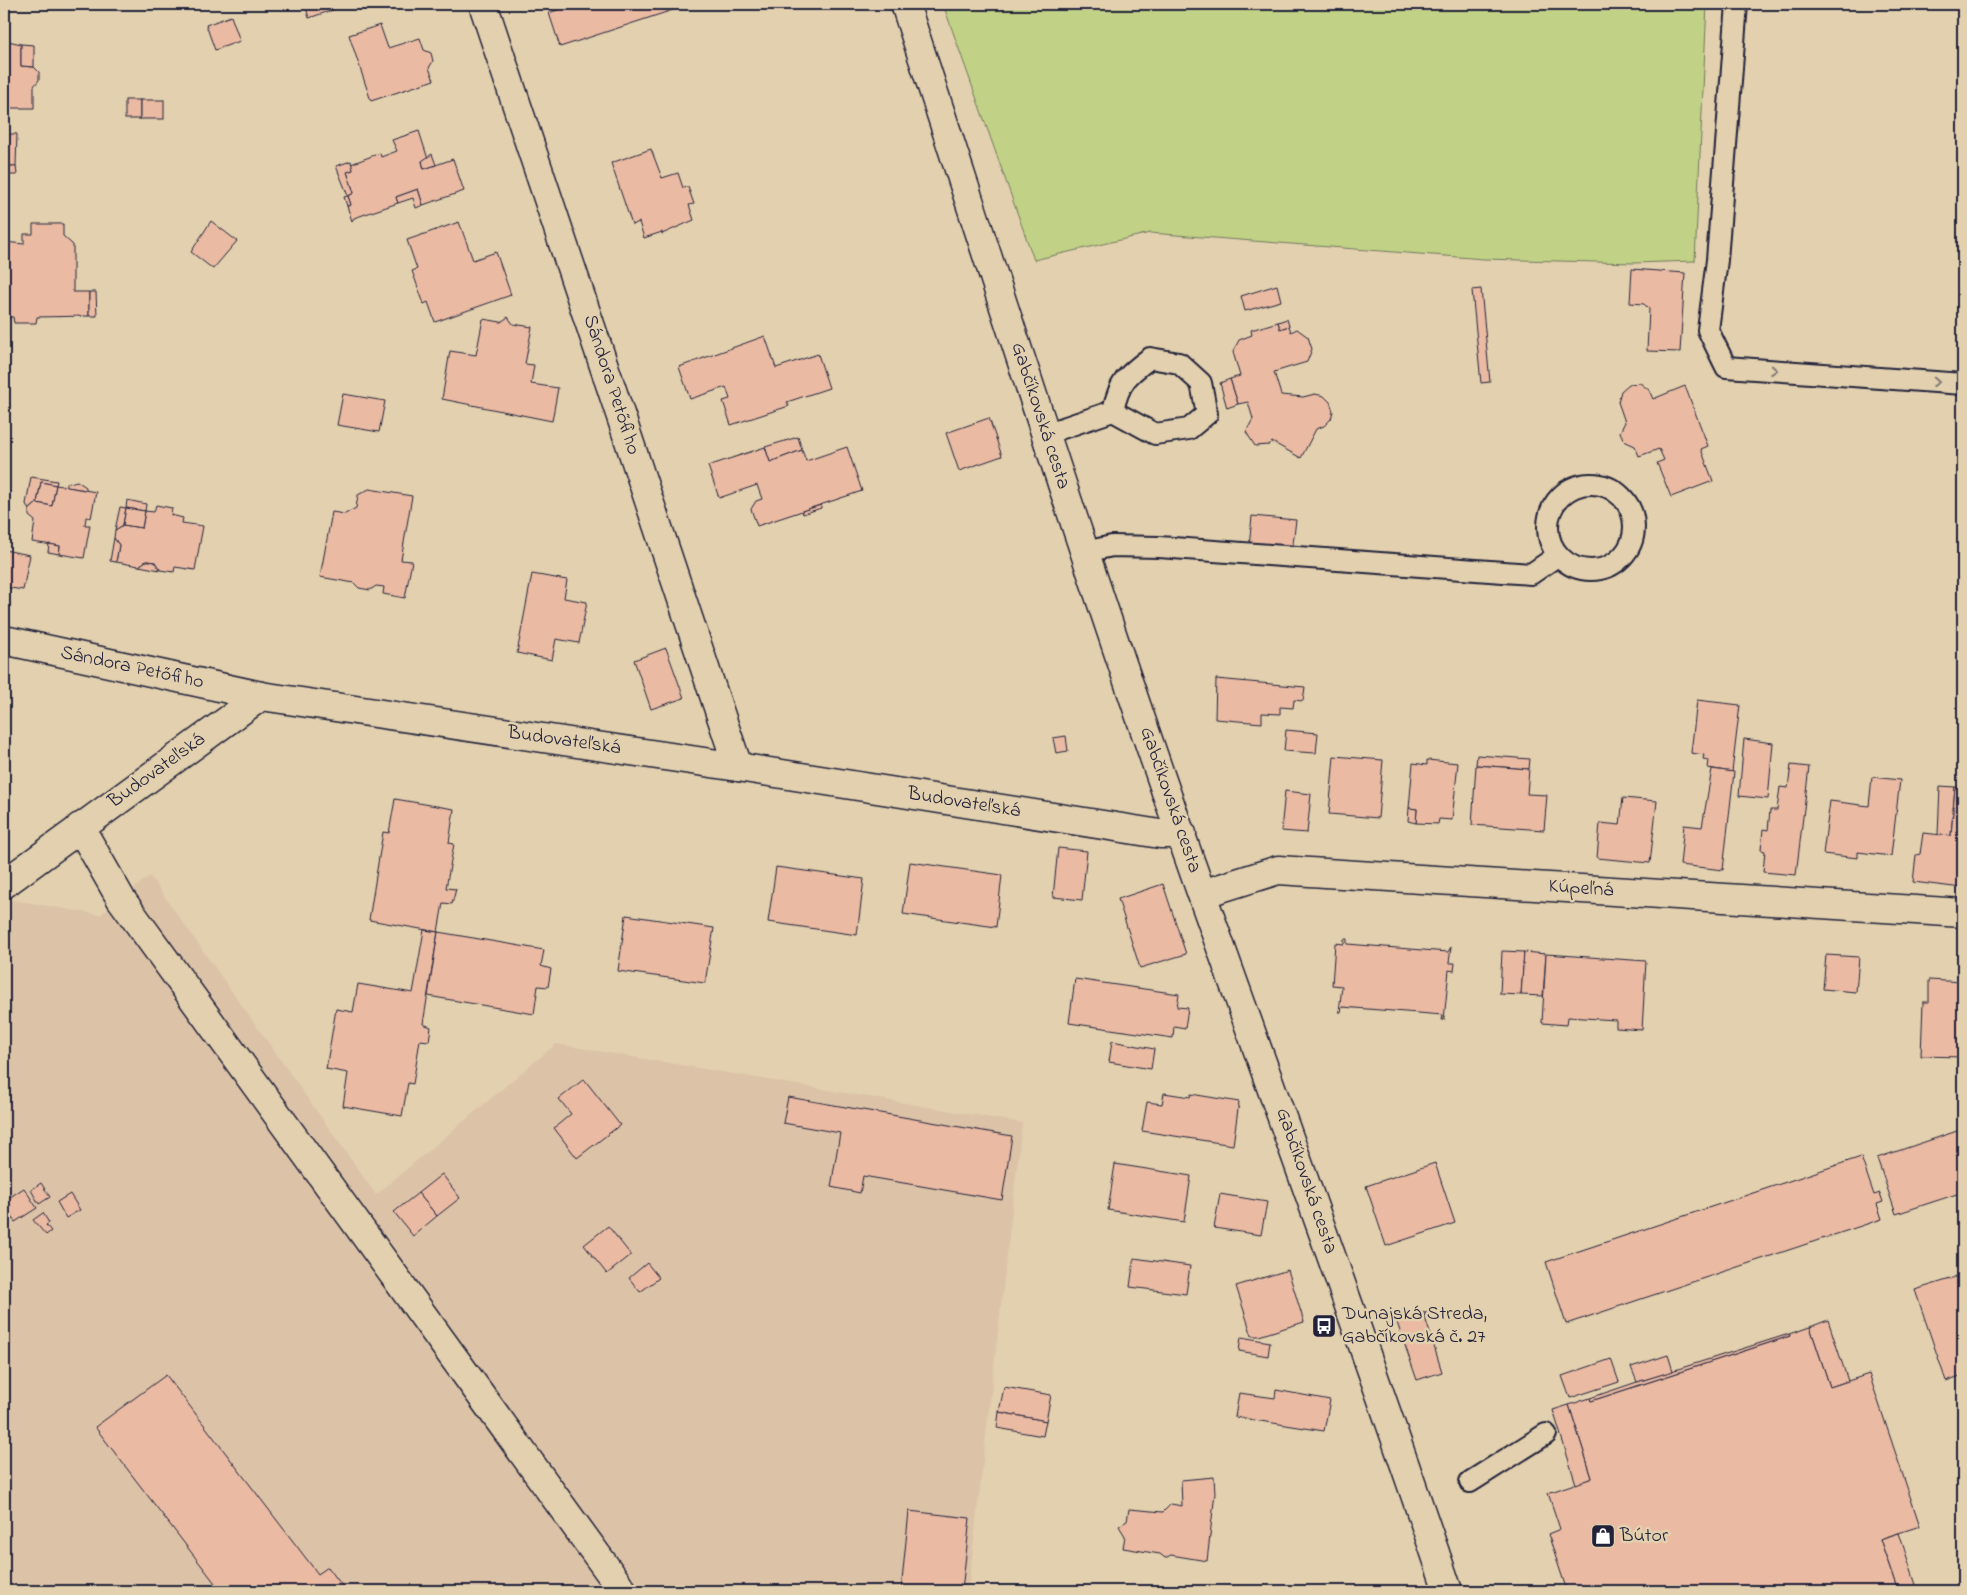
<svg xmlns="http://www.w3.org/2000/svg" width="1967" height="1595" font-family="'Indie Flower',sans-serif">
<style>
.built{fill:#dcc2a7}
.green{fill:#c1d185;stroke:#727a60}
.building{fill:#eabaa3;stroke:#22223b}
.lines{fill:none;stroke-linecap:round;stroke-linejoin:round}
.service-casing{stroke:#22223b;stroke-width:24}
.minor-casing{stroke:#22223b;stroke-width:31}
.secondary-casing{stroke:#22223b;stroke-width:31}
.service{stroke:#e2d0ae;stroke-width:20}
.minor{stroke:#e2d0ae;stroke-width:28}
.secondary{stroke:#e2d0ae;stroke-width:28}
.oneway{stroke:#827974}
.labels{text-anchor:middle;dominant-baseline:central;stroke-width:5;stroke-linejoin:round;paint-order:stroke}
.street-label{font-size:20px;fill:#22223b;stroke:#e2d0ae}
.poi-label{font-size:20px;fill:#22223b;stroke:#e2d0ae;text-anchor:start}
</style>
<rect width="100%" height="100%" fill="#e2d0ae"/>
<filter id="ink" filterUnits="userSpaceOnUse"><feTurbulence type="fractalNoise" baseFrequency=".02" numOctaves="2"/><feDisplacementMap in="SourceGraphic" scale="10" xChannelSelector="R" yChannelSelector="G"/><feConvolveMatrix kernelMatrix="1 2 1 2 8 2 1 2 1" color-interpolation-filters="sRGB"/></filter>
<g filter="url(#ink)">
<polygon class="built" points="150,876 376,1195 556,1044 1022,1123 968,1591 4,1591 4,907 13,900 100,915"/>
<polygon class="green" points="943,4 1707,4 1695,261 1634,263 1484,259 1150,233 1034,260"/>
<g class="building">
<polygon points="305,4 350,4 309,18"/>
<polygon points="574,4 688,4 688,5 560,47 549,13"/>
<polygon points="231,16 240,41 215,50 206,25"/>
<polygon points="380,25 388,48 420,38 424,50 431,53 433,61 429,68 434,80 371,101 349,35"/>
<polygon points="4,40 21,44 21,66 34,67 39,72 39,80 34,86 34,108 4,108"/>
<polygon points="21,44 34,45 34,67 21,66"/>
<rect x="125" y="100" width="15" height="19"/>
<rect x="140" y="100" width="24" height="19"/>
<polygon points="419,131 428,159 422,161 424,169 453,159 464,191 423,205 418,189 396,197 398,203 354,218 352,221 347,206 351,205 348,196 354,193 347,172 353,170 351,164 380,153 381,157 397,151 392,140"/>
<polygon points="4,134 17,134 16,166 4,166"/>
<polygon points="651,149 662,178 678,173 683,188 688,187 694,204 689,205 694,220 662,234 662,232 644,238 639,222 632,225 611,163"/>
<polygon points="432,154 436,165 424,169 422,161"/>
<polygon points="351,161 353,170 347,172 354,193 348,196 336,166"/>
<polygon points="4,166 16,166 17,175 4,175"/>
<polygon points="418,189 423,205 416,208 413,198 398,203 396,197"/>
<polygon points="348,196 351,205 347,206 344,197"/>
<polygon points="211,221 237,241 213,269 191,252"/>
<polygon points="459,222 473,260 496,252 511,295 435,322 428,302 424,304 412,271 417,269 407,240"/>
<polygon points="33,224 63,224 63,236 73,245 73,292 89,292 89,316 37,317 36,323 14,323 13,317 4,317 4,242 24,244 24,234 33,234"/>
<polygon points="1632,269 1685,273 1680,352 1647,351 1649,309 1644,304 1630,303"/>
<polygon points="1277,285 1281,301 1245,311 1241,296"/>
<polygon points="1481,289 1490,382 1481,383 1472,290"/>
<polygon points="89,292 96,292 97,316 89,316"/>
<polygon points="508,317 513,324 532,327 525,364 534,365 531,384 558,388 552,421 442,399 450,351 476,355 483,319 501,322"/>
<polygon points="1287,319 1289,326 1280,329 1278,322"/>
<polygon points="1278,322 1280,329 1289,326 1291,332 1297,329 1308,337 1312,349 1307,362 1274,372 1281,395 1303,397 1315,394 1324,396 1330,402 1333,411 1331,419 1324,426 1316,429 1301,458 1272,442 1269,445 1255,446 1246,432 1253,419 1248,402 1238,404 1230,379 1240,376 1233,352 1239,340 1252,335 1251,330"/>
<polygon points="765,336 776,368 818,354 829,388 787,402 789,406 731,425 723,401 730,399 726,387 690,399 679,367"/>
<polygon points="1230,379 1238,404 1227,408 1220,383"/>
<polygon points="1640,383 1649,390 1653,399 1685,386 1708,446 1701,449 1713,481 1671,497 1657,463 1664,460 1659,449 1639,456 1635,446 1624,441 1620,432 1625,422 1618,402 1621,391 1629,384"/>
<polygon points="343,394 385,401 379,432 337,425"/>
<polygon points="989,418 1002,456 959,471 946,433"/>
<polygon points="798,437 802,450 770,462 765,447"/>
<polygon points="765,447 770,462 802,450 806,461 847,447 862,491 757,526 751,509 756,501 762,499 757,485 719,498 708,466"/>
<polygon points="31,477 57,481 56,485 41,482 37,503 29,510 26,504"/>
<polygon points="77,481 86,487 86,490 66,487 66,484"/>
<polygon points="41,482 56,485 52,506 37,503"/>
<polygon points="56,485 96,492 91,518 86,517 85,525 90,525 84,558 59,554 60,546 32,542 35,521 29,516 29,510 37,503 52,506"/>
<polygon points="369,489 412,496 401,560 412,561 405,598 383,594 384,587 376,586 370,590 359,588 354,583 320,577 332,512 345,514 356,508 358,495"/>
<polygon points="127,500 146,504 145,511 126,508"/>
<polygon points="156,505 172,508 171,515 183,518 182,523 203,526 195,570 175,567 174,572 160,570 155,562 146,561 139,566 116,562 119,545 114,538 115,530 123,525 142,528 145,511 154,512"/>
<polygon points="821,505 821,508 803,514 802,511"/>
<polygon points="120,507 126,508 123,525 115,530"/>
<polygon points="126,508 145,511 142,528 123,525"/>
<polygon points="1252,516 1296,520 1292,552 1249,548"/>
<polygon points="114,538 119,545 116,562 110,561"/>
<polygon points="49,544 60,546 59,554 48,552"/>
<polygon points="4,550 30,555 23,590 4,587"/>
<polygon points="146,561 155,562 160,570 139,566"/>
<polygon points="532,574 567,580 564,598 587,602 579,643 556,639 552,660 517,653"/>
<polygon points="666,648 684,698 651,709 634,660"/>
<polygon points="1216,679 1305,687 1303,701 1294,700 1293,708 1280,707 1280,714 1262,713 1262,723 1215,719"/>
<polygon points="1697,700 1740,705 1732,772 1708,768 1709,760 1703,759 1704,755 1691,753"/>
<polygon points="1286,730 1318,733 1316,753 1284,751"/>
<polygon points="1066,736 1068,751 1056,753 1053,738"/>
<polygon points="1744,739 1773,743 1768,799 1739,796"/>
<polygon points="1477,755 1530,759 1529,769 1476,765"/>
<polygon points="1334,756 1383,760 1378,818 1329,814"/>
<polygon points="1427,760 1458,763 1452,820 1439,819 1438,824 1416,823 1417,809 1409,808 1413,763 1427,765"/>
<polygon points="1476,765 1529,769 1527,794 1547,795 1544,830 1472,825"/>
<polygon points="1791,765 1809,767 1796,875 1763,872 1765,851 1761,850 1763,829 1768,830 1770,810 1777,810 1780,787 1788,788"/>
<polygon points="1712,769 1734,772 1723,870 1680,865 1684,825 1702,827"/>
<polygon points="1872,777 1900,780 1891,856 1858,852 1858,858 1823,854 1830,801 1869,806"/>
<polygon points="1940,786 1955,787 1951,836 1938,835"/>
<polygon points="1955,787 1963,787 1962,888 1913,882 1916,855 1920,854 1923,833 1951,836"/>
<polygon points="1285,791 1311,794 1307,833 1281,831"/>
<polygon points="1623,798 1657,801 1650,863 1597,858 1600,823 1620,825"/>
<polygon points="395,799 454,809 449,843 454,844 446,888 456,889 452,904 443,903 438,932 369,920 383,832 389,833"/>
<polygon points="1409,808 1417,809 1416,823 1408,821"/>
<polygon points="1058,848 1087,851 1082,900 1053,897"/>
<polygon points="910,862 1002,875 996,927 903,914"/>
<polygon points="776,867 864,879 857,935 768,922"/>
<polygon points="1163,884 1186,954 1140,968 1118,899"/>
<polygon points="626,915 714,928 705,983 618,971"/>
<polygon points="424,930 438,932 423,1024 431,1027 429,1041 420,1040 413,1084 408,1083 402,1116 343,1106 348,1073 326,1069 336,1009 353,1012 358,984 413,993"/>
<polygon points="438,932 544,950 541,966 551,969 548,987 538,986 534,1014 428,996"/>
<polygon points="1344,939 1347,939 1347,944 1448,952 1451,947 1449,963 1455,963 1454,971 1449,970 1444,1020 1442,1020 1443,1015 1342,1007 1341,1012 1339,1012 1342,986 1332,985 1335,943 1344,944"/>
<polygon points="1502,951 1524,952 1521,995 1500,994"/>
<polygon points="1524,952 1546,954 1543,996 1521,995"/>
<polygon points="1546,954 1646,961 1642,1030 1616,1028 1616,1020 1568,1017 1567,1025 1542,1023"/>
<polygon points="1826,955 1859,957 1856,992 1823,989"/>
<polygon points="1075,979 1179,994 1177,1007 1188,1008 1185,1028 1174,1026 1173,1038 1069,1023"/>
<polygon points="1929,980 1963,982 1963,1057 1921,1056 1923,1002 1929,1002"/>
<polygon points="1112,1041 1154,1049 1151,1069 1109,1062"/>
<polygon points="584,1079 620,1125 577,1158 554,1128 571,1114 559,1099"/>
<polygon points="1164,1093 1190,1097 1191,1094 1239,1102 1233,1145 1142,1131 1147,1102 1162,1104"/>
<polygon points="788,1097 1012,1136 1002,1200 863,1176 860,1193 831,1187 840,1133 783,1123"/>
<polygon points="1963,1129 1963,1192 1896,1214 1877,1158"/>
<polygon points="1861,1157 1874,1195 1880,1193 1883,1202 1877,1204 1882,1219 1566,1324 1546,1262"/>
<polygon points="1435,1163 1455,1223 1386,1246 1366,1186"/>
<polygon points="1115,1164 1191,1176 1184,1222 1108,1210"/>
<polygon points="442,1174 460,1198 437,1216 418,1193"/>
<polygon points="41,1183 50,1197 39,1204 31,1190"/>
<polygon points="24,1188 37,1208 15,1222 4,1201"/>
<polygon points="418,1193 437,1216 413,1236 394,1212"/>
<polygon points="70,1194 80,1210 66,1218 57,1202"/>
<polygon points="1220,1194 1267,1202 1261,1235 1214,1228"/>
<polygon points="43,1213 49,1223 46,1225 51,1231 46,1235 33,1220"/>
<polygon points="608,1226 631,1255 607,1274 584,1245"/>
<polygon points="1134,1258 1190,1266 1186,1294 1130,1287"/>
<polygon points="647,1263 659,1278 640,1292 629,1278"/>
<polygon points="1288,1270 1304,1322 1259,1336 1252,1336 1236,1286"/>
<polygon points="1963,1275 1963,1375 1946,1381 1915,1290"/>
<polygon points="1393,1311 1428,1313 1428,1315 1424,1314 1442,1372 1417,1380"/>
<polygon points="1828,1320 1848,1381 1830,1387 1810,1327"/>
<polygon points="1810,1327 1830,1387 1869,1374 1920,1526 1880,1539 1898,1591 1581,1591 1579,1587 1567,1591 1548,1534 1560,1529 1548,1493 1592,1478 1569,1405 1590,1398 1591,1401 1790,1336 1789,1334"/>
<polygon points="1789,1334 1790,1336 1591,1401 1590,1398 1637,1382"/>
<polygon points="1241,1337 1270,1342 1268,1356 1239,1351"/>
<polygon points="1668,1355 1673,1371 1637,1382 1631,1367"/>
<polygon points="1611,1359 1619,1382 1570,1398 1562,1376"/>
<polygon points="166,1375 318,1574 328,1567 346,1591 221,1591 95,1427"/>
<polygon points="1004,1387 1051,1395 1046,1421 999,1412"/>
<polygon points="1276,1390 1330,1400 1324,1431 1235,1417 1239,1393 1275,1398"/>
<polygon points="1569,1405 1592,1478 1576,1484 1553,1410"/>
<polygon points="999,1412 1046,1421 1043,1436 997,1428"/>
<polygon points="1214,1477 1215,1493 1207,1561 1171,1555 1165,1558 1160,1554 1123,1548 1125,1536 1119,1526 1127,1521 1129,1509 1163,1512 1171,1504 1182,1506 1181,1480"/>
<polygon points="909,1511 970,1518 962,1591 901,1591"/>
<polygon points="1899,1533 1918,1591 1898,1591 1880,1539"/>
</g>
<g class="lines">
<defs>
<g id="service">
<polyline points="1737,4 1717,260 1708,330 1726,367 1963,384"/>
<path d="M 1045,434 L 1113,411 L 1155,434 L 1189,429 L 1207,414 L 1201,383 L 1179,363 L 1150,358 C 1127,375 1119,382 1113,411"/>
<circle cx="1591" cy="527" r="43"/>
<polyline points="1085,552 1112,546 1159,547 1531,574 1557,556"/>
<polyline points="1470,1482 1546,1434"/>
</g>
<g id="minor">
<polyline points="483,4 738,767"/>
<polyline points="4,640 261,696"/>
<polyline points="80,827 121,899 623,1591"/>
<polyline points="4,884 261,696 738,767 1160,834 1182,834"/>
<polyline points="1202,894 1278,870 1963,913"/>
</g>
<path id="secondary" d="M 905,4 C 1002,300 1097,598 1201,892 C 1284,1124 1369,1357 1448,1591"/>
</defs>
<use href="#service" class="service-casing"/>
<use href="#minor" class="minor-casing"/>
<use href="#secondary" class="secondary-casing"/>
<use href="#service" class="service"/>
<use href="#minor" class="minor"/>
<use href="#secondary" class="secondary"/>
</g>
<defs><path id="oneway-chevron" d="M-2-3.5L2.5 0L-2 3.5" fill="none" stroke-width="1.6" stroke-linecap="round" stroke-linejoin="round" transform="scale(1.25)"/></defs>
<g class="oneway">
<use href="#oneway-chevron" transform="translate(1774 370) rotate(4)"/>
<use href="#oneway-chevron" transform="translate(1936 382) rotate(4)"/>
</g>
</g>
<defs>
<symbol id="bus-square" viewBox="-11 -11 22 22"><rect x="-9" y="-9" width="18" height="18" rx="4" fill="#22223b" stroke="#e2d0ae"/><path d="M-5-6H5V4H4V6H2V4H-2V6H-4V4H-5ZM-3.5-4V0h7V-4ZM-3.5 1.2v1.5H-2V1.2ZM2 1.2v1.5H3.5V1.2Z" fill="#fff"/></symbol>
<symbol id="shop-square" viewBox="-11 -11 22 22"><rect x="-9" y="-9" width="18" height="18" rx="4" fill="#22223b" stroke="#e2d0ae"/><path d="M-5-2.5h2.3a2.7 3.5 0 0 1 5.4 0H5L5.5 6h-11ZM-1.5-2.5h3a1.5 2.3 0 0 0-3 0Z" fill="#fff"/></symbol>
</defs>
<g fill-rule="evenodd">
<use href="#bus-square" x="1310" y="1312" width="28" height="28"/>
<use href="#shop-square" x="1589" y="1522" width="28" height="28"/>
</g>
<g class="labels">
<g class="street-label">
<text transform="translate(611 385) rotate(72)">Sándora Petőfiho</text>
<text transform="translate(1040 416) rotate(72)">Gabčíkovská cesta</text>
<text transform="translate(132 668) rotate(12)">Sándora Petőfiho</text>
<text transform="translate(564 741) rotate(8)">Budovateľská</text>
<text transform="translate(157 771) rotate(-36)">Budovateľská</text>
<text transform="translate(1170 800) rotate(71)">Gabčíkovská cesta</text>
<text transform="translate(964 803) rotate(9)">Budovateľská</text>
<text transform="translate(1581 889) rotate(4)">Kúpeľná</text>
<text transform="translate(1306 1181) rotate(71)">Gabčíkovská cesta</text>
</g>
<g class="poi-label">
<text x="1342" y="1314">Dunajská Streda,<tspan x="1342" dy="23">Gabčíkovská č. 27</tspan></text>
<text x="1620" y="1536">Bútor</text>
</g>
</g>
<rect width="1967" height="1595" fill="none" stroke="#e2d0ae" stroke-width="20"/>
<rect x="10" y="10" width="1947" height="1575" fill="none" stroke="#22223b" stroke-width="2" filter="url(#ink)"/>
</svg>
